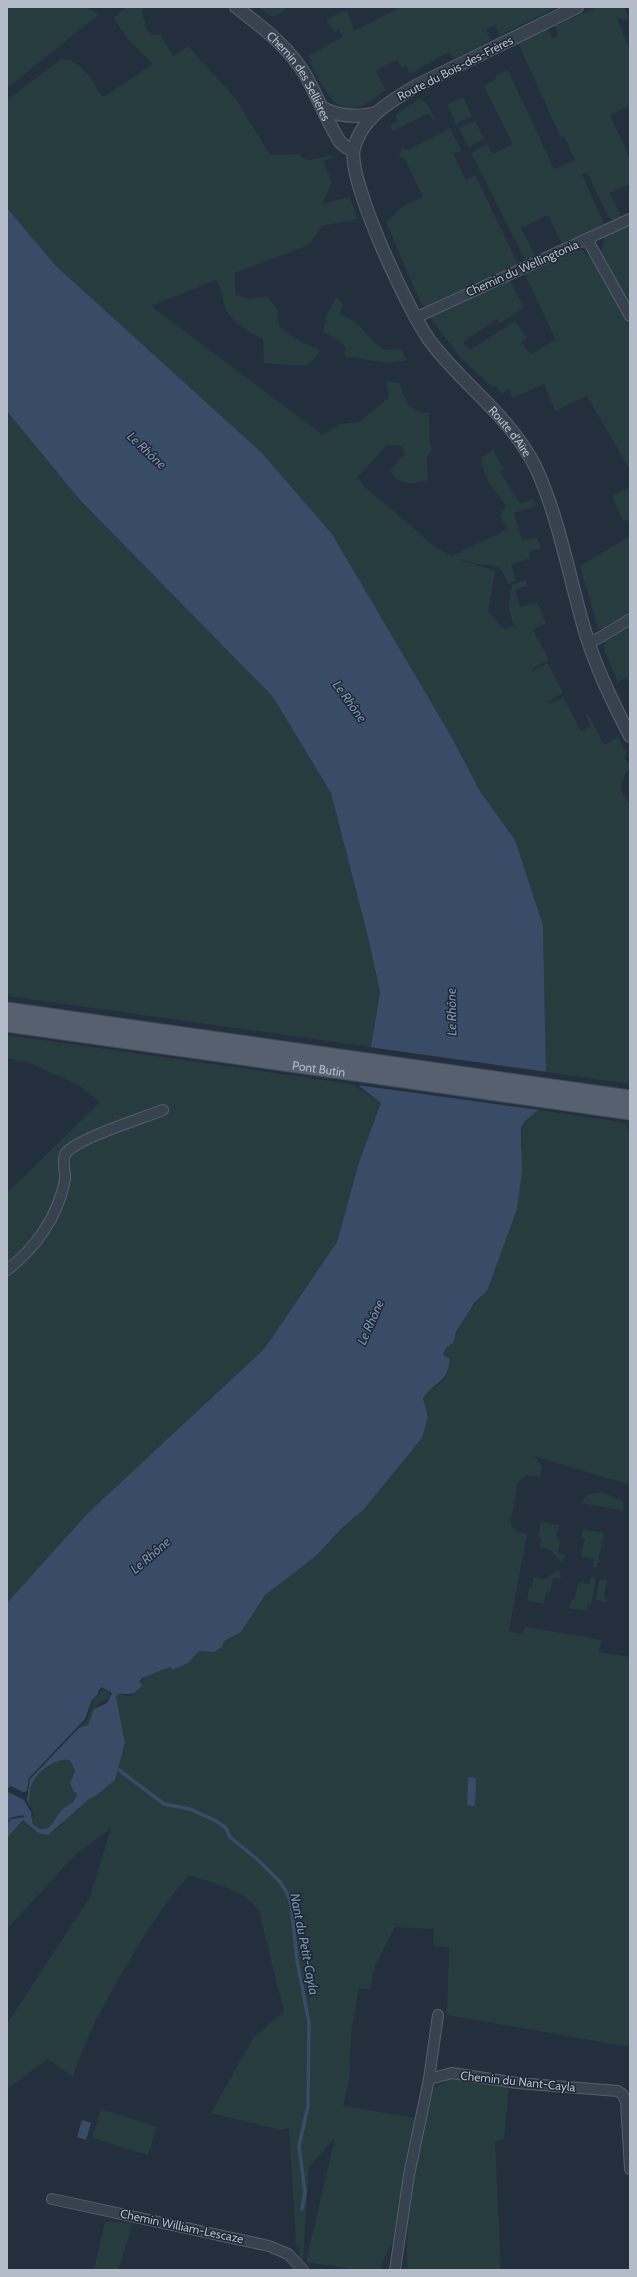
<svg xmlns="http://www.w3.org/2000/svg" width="637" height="2277" font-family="Cabin,sans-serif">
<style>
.green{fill:#263c3f}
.water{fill:#394c67}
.pier{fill:#242f3e}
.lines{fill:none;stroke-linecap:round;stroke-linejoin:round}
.stream{stroke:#394c67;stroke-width:3.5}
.minor-casing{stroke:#565f6c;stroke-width:12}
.tertiary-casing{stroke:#565f6c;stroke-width:14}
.primary-casing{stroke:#414a57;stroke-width:17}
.minor{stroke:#38414e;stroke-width:10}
.tertiary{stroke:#38414e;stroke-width:12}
.primary{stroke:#56606e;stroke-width:15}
.labels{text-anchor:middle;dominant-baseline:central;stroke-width:3;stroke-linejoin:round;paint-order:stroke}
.street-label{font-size:12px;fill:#b4bcc9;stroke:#1d2633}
.water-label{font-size:13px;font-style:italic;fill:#7c92b1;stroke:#1d2633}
</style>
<rect width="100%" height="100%" fill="#242f3e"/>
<g class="green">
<polygon points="7,7 86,7 98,15 7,88"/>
<path d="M 126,7 L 143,7 L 142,12 L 147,30 L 154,35 L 160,35 L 174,56 L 188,46 L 236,99 L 270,155 L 298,154 L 304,159 L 311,160 L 332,155 L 333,158 L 323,161 L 332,182 L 322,204 L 350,197 L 358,219 L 322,226 L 313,240 L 304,247 L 235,273 L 235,294 L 248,299 L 267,297 L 277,309 L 279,327 L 298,340 L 319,350 L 317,356 L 306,366 L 264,363 L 263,339 C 249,332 230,322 225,307 C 222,297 222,289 216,280 L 151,306 L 323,435 L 340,424 L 359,422 L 389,397 L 386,381 L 399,383 C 407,402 407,410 429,413 C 431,427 427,437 432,450 L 427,457 L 428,480 C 410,484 402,487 390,471 L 405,453 L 401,446 L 387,445 L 357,477 L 365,487 L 439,550 L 452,556 L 508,529 L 500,516 L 506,505 C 494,490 483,478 481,458 L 493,450 L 504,469 L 500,472 L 520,503 L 534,499 L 536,506 L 514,513 L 522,540 L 537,538 L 541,548 L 529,552 L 531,558 L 511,564 L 516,581 L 508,584 C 501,564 498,567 479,564 C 472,563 465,560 458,559 L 495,571 L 488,611 L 504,629 L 514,626 L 509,610 L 510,591 L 512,590 L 511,585 L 526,580 L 527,586 L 515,590 L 520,607 L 537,602 L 546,623 L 533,630 L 549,660 L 532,669 L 533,671 L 548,663 L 563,693 L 549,701 L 550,703 L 563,697 L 581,731 L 591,726 L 586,716 L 588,714 L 604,745 L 618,737 L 627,755 L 624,756 L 627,762 L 630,763 L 630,769 C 619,780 618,792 630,803 L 630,1084 L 546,1072 L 543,925 L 515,840 L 481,793 L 451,736 L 332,534 L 262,453 L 56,266 L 7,208 L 7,100 L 61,59 C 72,58 84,68 90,77 C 96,83 97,93 104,97 L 153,64 L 128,40 L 114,18 Z"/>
<polygon points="258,7 285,7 285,11 272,17"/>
<path d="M 401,7 L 556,7 L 556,8 L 500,35 L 494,25 L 486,30 L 491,40 L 453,59 L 449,52 L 410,74 L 406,66 L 402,68 L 397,60 L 376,71 L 386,90 C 377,96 367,105 356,108 C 332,114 320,79 310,63 L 311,60 L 308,56 L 343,37 L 339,29 L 335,32 L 326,20 L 343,11 L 348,12 L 354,31 Z"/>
<polygon points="598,7 624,7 629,18 627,20 617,18 630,51 630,106 610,115 630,159 630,184 610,193 621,217 614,220 609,218 587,172 582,174 604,224 562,244 548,215 521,228 535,256 525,260 471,153 487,144 492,154 513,144 484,86 496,79 495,76 508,70 554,169 575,160 564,136 561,138 518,43 547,28 553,38 558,35 555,25"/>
<polygon points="463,97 472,116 456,124 447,104"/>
<polygon points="419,99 426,103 435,118 433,119 429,113 393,131 390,125 398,121 395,115"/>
<polygon points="475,121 484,139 468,147 459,128"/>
<polygon points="450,128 461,150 453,154 466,180 475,175 518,264 426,306 421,304 386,222 403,206 423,197 405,159 399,156 402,148 408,150"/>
<polygon points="630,225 630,305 601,254 605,237"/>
<polygon points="581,250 591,258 630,327 630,470 587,396 555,411 544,384 513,398 509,389 501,394 496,386 492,387 460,357 431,319 432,315 509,279 523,306 522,309 500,323 497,319 463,342 470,350 515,321 527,338 521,342 531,354 556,340 524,273 573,251"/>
<path d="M 337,296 L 343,306 L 340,315 C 362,319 369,346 388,350 C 392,350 397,349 401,349 L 407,360 L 388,363 L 344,356 L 346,348 L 340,341 L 323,332 L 327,315 Z"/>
<polygon points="7,411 79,499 273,697 331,793 369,941 380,992 371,1047 7,996"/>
<polygon points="630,487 630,524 627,519 623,521 612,496"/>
<polygon points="630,536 630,612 602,629 598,628 580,566"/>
<polygon points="630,625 630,685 627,678 618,682 603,647 606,640"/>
<polygon points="7,1035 352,1084 381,1103 359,1162 337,1242 265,1348 88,1513 7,1603 7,1193 100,1102 79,1085 29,1063 7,1058"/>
<path d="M 538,1110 L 628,1123 L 627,1129 L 630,1130 L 630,1485 L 534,1456 L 542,1466 L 540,1477 L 527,1475 L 518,1482 L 511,1519 C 510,1530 518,1532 527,1534 L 509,1631 L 521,1634 L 526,1627 L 601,1640 L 599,1652 L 630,1657 L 630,2047 L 447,2015 L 449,1948 L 433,1946 L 434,1929 L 395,1927 L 375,1966 L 370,1989 L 359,1988 L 352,2026 L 349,2080 L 343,2106 L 415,2118 L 404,2170 L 396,2236 L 383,2260 L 381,2270 L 356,2270 L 306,2262 L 335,2138 L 309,2167 L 303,2259 L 300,2259 L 299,2246 L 296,2245 L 289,2128 L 280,2130 L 211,2113 L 253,2038 L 284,2012 L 259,1911 C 242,1888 215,1884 189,1875 C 163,1905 142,1938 122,1973 C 103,2006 84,2040 73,2077 L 48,2059 L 7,2089 L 7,2024 L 90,1897 L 111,1828 L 75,1855 L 7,1929 L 7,1838 L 23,1820 L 32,1829 L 43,1834 L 60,1827 L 65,1819 L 88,1800 L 97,1795 L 115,1780 L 125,1743 L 116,1696 L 118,1694 L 131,1696 L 138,1692 C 140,1670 155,1676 170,1667 L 172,1670 L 187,1663 L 199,1651 L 214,1652 L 222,1647 L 224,1641 L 241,1632 L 265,1595 L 316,1556 L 342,1528 L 364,1509 L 422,1438 L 428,1417 L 423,1398 L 427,1392 L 443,1381 L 450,1359 L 443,1355 L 446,1348 L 454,1342 C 457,1326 475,1302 487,1291 L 523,1148 C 521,1126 520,1125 538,1110 Z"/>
<path d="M 601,1492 L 623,1501 L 624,1511 L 582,1503 C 585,1493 592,1493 601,1492 Z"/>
<polygon points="541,1522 559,1525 556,1538 560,1539 558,1553 565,1555 561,1562 551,1550 540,1547 541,1538 538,1538"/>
<polygon points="583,1529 604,1533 597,1567 593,1567 594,1559 581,1557 585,1538 581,1537"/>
<polygon points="559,1570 561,1579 553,1578 550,1592 546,1592 544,1604 527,1601 529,1587 532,1587 534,1577 545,1579"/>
<polygon points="591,1577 596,1578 591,1605 588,1604 587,1611 569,1608 571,1600 575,1600 578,1582 589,1584"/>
<polygon points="602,1579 607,1580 604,1596 608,1602 596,1600 599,1581"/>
<polygon points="103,1689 110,1692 109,1698 99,1703 93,1711 109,1710 75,1800 67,1808 63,1810 48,1828 37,1828 31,1818 34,1814 27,1800 30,1779 87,1720 94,1700"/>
<polygon points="450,2078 509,2088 504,2140 495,2141 501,2270 408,2270 406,2253 410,2200 430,2098 434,2088"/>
<polygon points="101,2109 157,2127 148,2155 92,2138"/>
<polygon points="105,2222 133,2223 118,2270 94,2270"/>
</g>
<g class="water">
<path d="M 7,208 L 56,266 L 262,453 L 332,534 L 451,736 L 481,793 L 515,840 L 543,925 L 546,1072 L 538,1110 L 525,1121 L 521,1128 L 522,1172 L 517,1209 L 487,1291 L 475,1302 L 456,1332 L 454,1342 L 446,1348 L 443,1355 L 450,1359 C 446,1386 436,1379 423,1398 L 428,1417 L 422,1438 L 364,1509 L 342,1528 L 316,1556 L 265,1595 L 241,1632 L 224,1641 L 222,1647 L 214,1652 L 199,1651 L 188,1663 L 172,1670 L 170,1667 L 142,1678 L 139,1682 L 142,1685 C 134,1697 130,1693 118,1694 L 116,1696 L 125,1743 L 115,1780 L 97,1795 L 88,1800 L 48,1835 L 38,1833 L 23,1820 L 7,1838 L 7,1824 L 11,1819 L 25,1817 L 22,1815 L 10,1818 L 7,1822 L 8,1792 L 24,1800 L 32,1814 L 31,1815 L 33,1824 L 40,1829 L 48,1828 C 53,1823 56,1818 60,1812 C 66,1804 74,1807 77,1793 L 74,1792 L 70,1783 L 75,1771 L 71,1761 C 59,1755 40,1770 34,1780 C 29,1787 29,1797 29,1805 L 27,1800 L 30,1779 L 79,1728 L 88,1725 L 94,1709 L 107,1703 L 112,1693 L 102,1687 L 98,1691 L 98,1694 L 92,1700 L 85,1719 L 29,1778 L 27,1791 L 23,1792 L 11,1786 L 7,1789 L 7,1603 L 88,1513 L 265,1348 L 337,1242 L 359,1162 L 381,1103 L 359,1086 L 371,1047 L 380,992 L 369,941 L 331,793 L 273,697 L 79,499 L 7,411 Z"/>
<polygon points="468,1777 476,1778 475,1806 467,1805"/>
<polygon points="82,2120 91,2123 86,2140 77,2137"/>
</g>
<polygon class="pier" points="369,1047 548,1072 540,1110 357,1085"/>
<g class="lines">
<polyline class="stream" points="119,1770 164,1804 190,1809 216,1821 226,1828 230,1837 258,1860 280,1882 287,1893 291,1903 297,1960 309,2023 308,2106 299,2146 305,2192 302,2209"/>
<defs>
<g id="minor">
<polyline points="587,239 630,316"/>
<polyline points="415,318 630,219"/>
<polyline points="589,642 599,638 630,619"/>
<path d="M 7,1270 C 36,1248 58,1216 65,1180 C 66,1172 61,1160 66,1153 C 78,1138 143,1118 163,1110"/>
<polyline points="429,2079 452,2073 517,2083 618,2091 623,2095 626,2102 630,2169"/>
<polyline points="52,2199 269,2246 288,2254 303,2270"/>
<polyline points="395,2270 409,2175 429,2079 438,2015"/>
</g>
<g id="tertiary">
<path id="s1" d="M 236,7 C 262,27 289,47 306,76 C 318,98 327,121 340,142 L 346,147 L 353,150"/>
<path id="s2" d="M 577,7 L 416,86 C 391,101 362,117 354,148 C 346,179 411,318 433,345 C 466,387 510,417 535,466 C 558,514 569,576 584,628 C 595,666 612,701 630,736"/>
<path d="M 323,108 C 340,117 357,118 376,113"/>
</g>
<g id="primary">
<polyline points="7,1010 630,1098"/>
<path id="s3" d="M 7,1024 L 630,1112"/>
</g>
</defs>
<use href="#minor" class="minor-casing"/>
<use href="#tertiary" class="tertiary-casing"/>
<use href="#primary" class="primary-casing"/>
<use href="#minor" class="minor"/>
<use href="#tertiary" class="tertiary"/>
<use href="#primary" class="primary"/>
</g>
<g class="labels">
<g class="street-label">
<text transform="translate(455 68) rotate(-27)">Route du Bois-des-Frères</text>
<text stroke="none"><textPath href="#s1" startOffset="95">Chemin des Sellières</textPath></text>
<text transform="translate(522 268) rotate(-24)">Chemin du Wellingtonia</text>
<text stroke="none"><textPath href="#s2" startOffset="600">Route d'Aïre</textPath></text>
<text stroke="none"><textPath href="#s3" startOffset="315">Pont Butin</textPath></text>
<text transform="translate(518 2081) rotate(6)">Chemin du Nant-Cayla</text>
<text transform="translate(182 2226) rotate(12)">Chemin William-Lescaze</text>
</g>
<g class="water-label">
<text transform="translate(147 450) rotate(43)">Le Rhône</text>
<text transform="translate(350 701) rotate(54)">Le Rhône</text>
<text transform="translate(451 1012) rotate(-91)">Le Rhône</text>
<text transform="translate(370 1322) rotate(-66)">Le Rhône</text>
<text transform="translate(150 1555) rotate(-41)">Le Rhône</text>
<text transform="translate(305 1944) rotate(79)">Nant du Petit-Cayla</text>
</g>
</g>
<rect width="637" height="2277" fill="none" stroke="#b4bcc9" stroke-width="16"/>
</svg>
